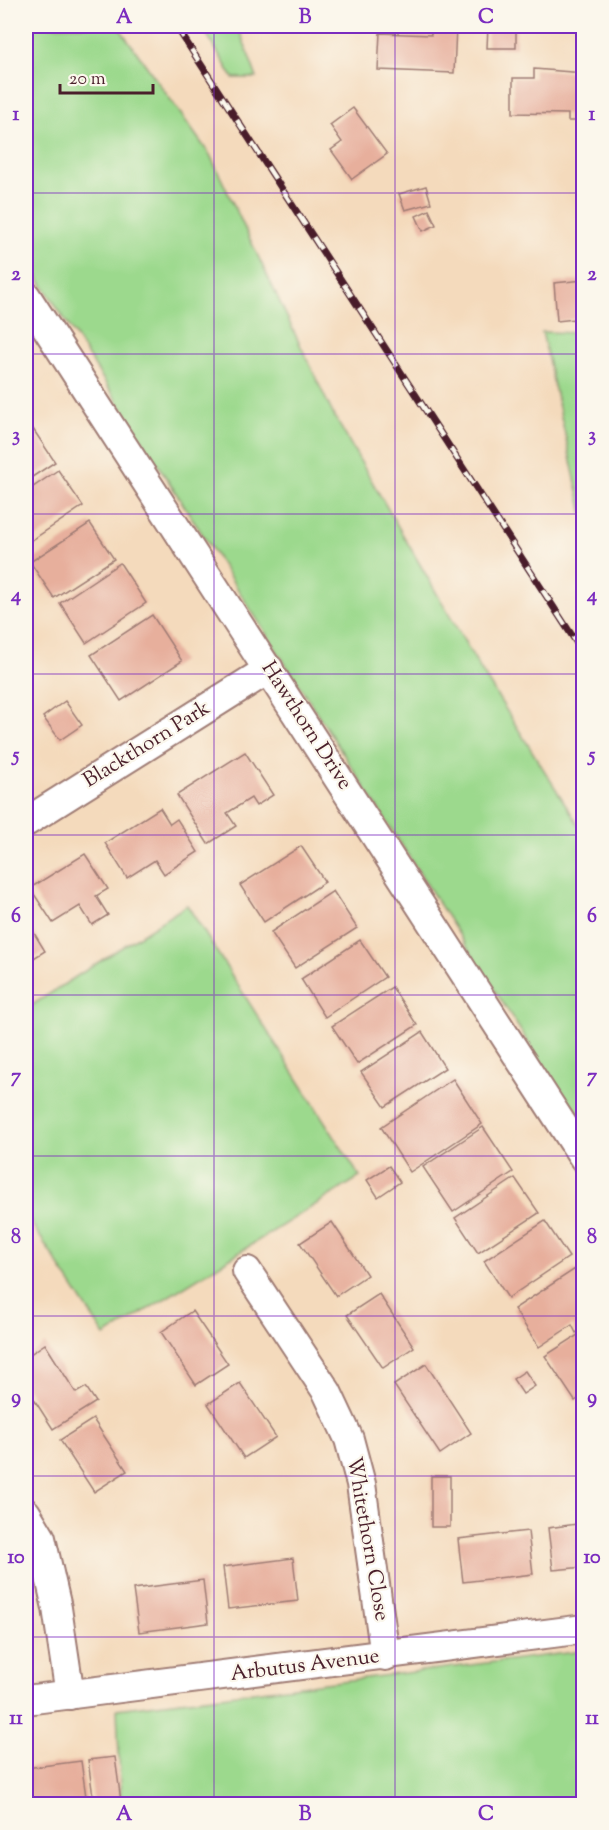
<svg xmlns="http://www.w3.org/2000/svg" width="609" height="1830" font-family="'Sorts Mill Goudy',serif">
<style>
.green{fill:#9cd98d;stroke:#737c5c;stroke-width:1.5}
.building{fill:#e7af9c}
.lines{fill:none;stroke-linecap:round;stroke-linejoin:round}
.minor-casing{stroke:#9f7c74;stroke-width:32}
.minor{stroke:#fff;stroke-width:28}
.rail-casing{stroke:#4a1f2b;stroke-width:7}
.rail{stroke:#fbf7ec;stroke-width:4.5;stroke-dasharray:14;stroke-linecap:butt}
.grid{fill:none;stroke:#7b2cbf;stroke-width:1.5;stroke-opacity:0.55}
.labels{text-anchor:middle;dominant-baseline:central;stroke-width:4.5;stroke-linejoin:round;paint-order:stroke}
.street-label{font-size:21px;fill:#4a1f2b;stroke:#fbf7ec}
.neatline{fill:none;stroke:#7b2cbf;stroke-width:2}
.grid-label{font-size:20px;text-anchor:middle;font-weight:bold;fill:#7b2cbf}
</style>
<rect width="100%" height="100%" fill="#fbf7ec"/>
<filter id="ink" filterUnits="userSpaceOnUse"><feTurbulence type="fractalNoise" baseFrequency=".0167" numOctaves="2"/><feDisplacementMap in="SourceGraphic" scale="12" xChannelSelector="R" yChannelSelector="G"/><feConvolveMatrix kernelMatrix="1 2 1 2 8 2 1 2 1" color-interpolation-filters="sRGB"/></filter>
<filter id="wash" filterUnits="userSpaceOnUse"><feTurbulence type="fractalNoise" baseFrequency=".008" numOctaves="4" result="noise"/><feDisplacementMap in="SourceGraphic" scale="24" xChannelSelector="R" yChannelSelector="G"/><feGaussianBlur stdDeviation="1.35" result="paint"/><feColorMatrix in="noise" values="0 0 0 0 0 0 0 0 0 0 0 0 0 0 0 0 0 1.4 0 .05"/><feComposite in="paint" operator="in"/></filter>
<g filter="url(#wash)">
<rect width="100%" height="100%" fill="#f4dabc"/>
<g class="green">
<polygon points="26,26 118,26 210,155 333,414 481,670 583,832 583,1128 26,259"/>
<polygon points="202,26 238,26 257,78 233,78"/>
<polygon points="542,332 583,333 583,515 578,492"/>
<polygon points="187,905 360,1177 105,1336 26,1215 26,1009"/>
<polygon points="583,1651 583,1804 121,1804 117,1709"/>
</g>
<g id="blocks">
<g class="building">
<polygon points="432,26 456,26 454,73 378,70 380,33 431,35"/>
<polygon points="488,26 516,26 516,48 487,48"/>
<polygon points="534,69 584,73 584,121 568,121 568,114 513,113 513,78 534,78"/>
<polygon points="353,108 387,154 352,179 331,150 342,142 330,125"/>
<polygon points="426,186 431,203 405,210 399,194"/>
<polygon points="429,210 436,225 423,231 416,216"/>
<polygon points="584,280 584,318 557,321 554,283"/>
<polygon points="31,426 55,462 26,481 26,430"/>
<polygon points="58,470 83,506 26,544 26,492"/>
<polygon points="90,523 114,559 54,598 30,562"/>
<polygon points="120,563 146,603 86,643 60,603"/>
<polygon points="152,615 182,661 121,701 91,655"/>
<polygon points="65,701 82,725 60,740 43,717"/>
<polygon points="245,752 273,795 256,806 251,798 227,813 236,826 208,844 177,795"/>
<polygon points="160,808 170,824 177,819 198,852 164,874 155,860 127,878 105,843"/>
<polygon points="301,846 325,882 264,922 240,885"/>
<polygon points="85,854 108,889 96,896 108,915 92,925 80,906 53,923 30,888"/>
<polygon points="333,891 357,928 295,968 271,932"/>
<polygon points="26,920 45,951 26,963"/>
<polygon points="360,940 385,977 325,1017 301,979"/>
<polygon points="392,987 417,1025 357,1064 332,1026"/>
<polygon points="422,1032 445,1068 385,1107 361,1072"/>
<polygon points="453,1079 482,1124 410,1172 381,1127"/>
<polygon points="483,1127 513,1172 453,1212 423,1167"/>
<polygon points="389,1166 400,1182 378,1197 367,1180"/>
<polygon points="515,1178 539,1213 478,1253 455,1218"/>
<polygon points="545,1221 569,1257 508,1298 484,1261"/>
<polygon points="332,1222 367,1275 336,1296 300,1243"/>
<polygon points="575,1269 584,1282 584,1328 576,1333 572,1325 539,1347 514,1309"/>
<polygon points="379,1294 414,1347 383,1368 347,1315"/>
<polygon points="192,1311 228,1364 196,1385 161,1332"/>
<polygon points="584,1331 584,1395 575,1401 545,1356"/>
<polygon points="45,1344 76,1393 86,1387 96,1402 53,1429 26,1387 26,1357"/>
<polygon points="426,1364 471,1433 440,1454 394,1385"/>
<polygon points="525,1371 535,1386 523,1394 513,1379"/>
<polygon points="240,1383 276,1437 244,1458 208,1404"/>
<polygon points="93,1419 127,1471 94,1492 60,1440"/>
<rect x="431" y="1476" width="19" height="51"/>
<polygon points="584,1523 584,1567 553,1570 548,1528"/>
<polygon points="528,1531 533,1574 463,1582 458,1539"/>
<polygon points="293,1558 298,1601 228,1609 223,1567"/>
<polygon points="203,1580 208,1623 139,1632 133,1589"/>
<polygon points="26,1606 31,1643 26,1644"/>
<polygon points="115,1757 121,1801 94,1804 88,1760"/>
<polygon points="81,1761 87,1804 26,1804 26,1768"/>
</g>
</g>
</g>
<g filter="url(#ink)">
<use href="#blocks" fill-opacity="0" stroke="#9f7c74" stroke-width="1.5"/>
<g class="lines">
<defs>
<g id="minor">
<polyline points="26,296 584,1158"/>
<polyline points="26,822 269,669"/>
<polyline points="247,1271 327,1392 349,1439 361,1484 385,1656"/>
<polyline points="26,1513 41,1538 57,1608 70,1695"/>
<polyline points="26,1700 584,1629"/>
</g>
</defs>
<use href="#minor" class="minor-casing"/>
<use href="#minor" class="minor"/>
<defs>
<polyline id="rail" points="176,26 584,654"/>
</defs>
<use href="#rail" class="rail-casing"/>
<use href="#rail" class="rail"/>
</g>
</g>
<path class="grid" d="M 214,26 L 214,1804M 395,26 L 395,1804M 26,193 L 584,193M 26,354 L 584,354M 26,514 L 584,514M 26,674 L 584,674M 26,835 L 584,835M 26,995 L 584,995M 26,1156 L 584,1156M 26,1316 L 584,1316M 26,1476 L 584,1476M 26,1637 L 584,1637"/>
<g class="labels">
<g class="street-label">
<text transform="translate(306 726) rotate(57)">Hawthorn Drive</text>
<text transform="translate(147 745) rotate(-32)">Blackthorn Park</text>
<text transform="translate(367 1539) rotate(80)">Whitethorn Close</text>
<text transform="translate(305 1666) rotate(-7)">Arbutus Avenue</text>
</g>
</g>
<rect width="609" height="1830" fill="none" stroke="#fbf7ec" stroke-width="66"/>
<path d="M60 84v9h93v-9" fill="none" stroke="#4a1f2b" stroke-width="3"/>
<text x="69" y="84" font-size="18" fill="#4a1f2b" stroke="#fbf7ec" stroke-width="4.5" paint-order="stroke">20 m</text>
<rect x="33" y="33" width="543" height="1764" class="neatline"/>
<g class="grid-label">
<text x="124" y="23">A</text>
<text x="305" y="23">B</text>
<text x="486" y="23">C</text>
<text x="16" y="120">1</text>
<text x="592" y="120">1</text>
<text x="16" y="280">2</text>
<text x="592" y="280">2</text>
<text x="16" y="441">3</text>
<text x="592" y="441">3</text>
<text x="16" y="601">4</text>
<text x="592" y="601">4</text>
<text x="16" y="761">5</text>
<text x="592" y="761">5</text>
<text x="16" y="922">6</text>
<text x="592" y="922">6</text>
<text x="16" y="1082">7</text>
<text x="592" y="1082">7</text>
<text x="16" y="1243">8</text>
<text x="592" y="1243">8</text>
<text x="16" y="1403">9</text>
<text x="592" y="1403">9</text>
<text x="16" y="1563">10</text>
<text x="592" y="1563">10</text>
<text x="16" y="1724">11</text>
<text x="592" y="1724">11</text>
<text x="124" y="1820">A</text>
<text x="305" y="1820">B</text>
<text x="486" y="1820">C</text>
</g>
</svg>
